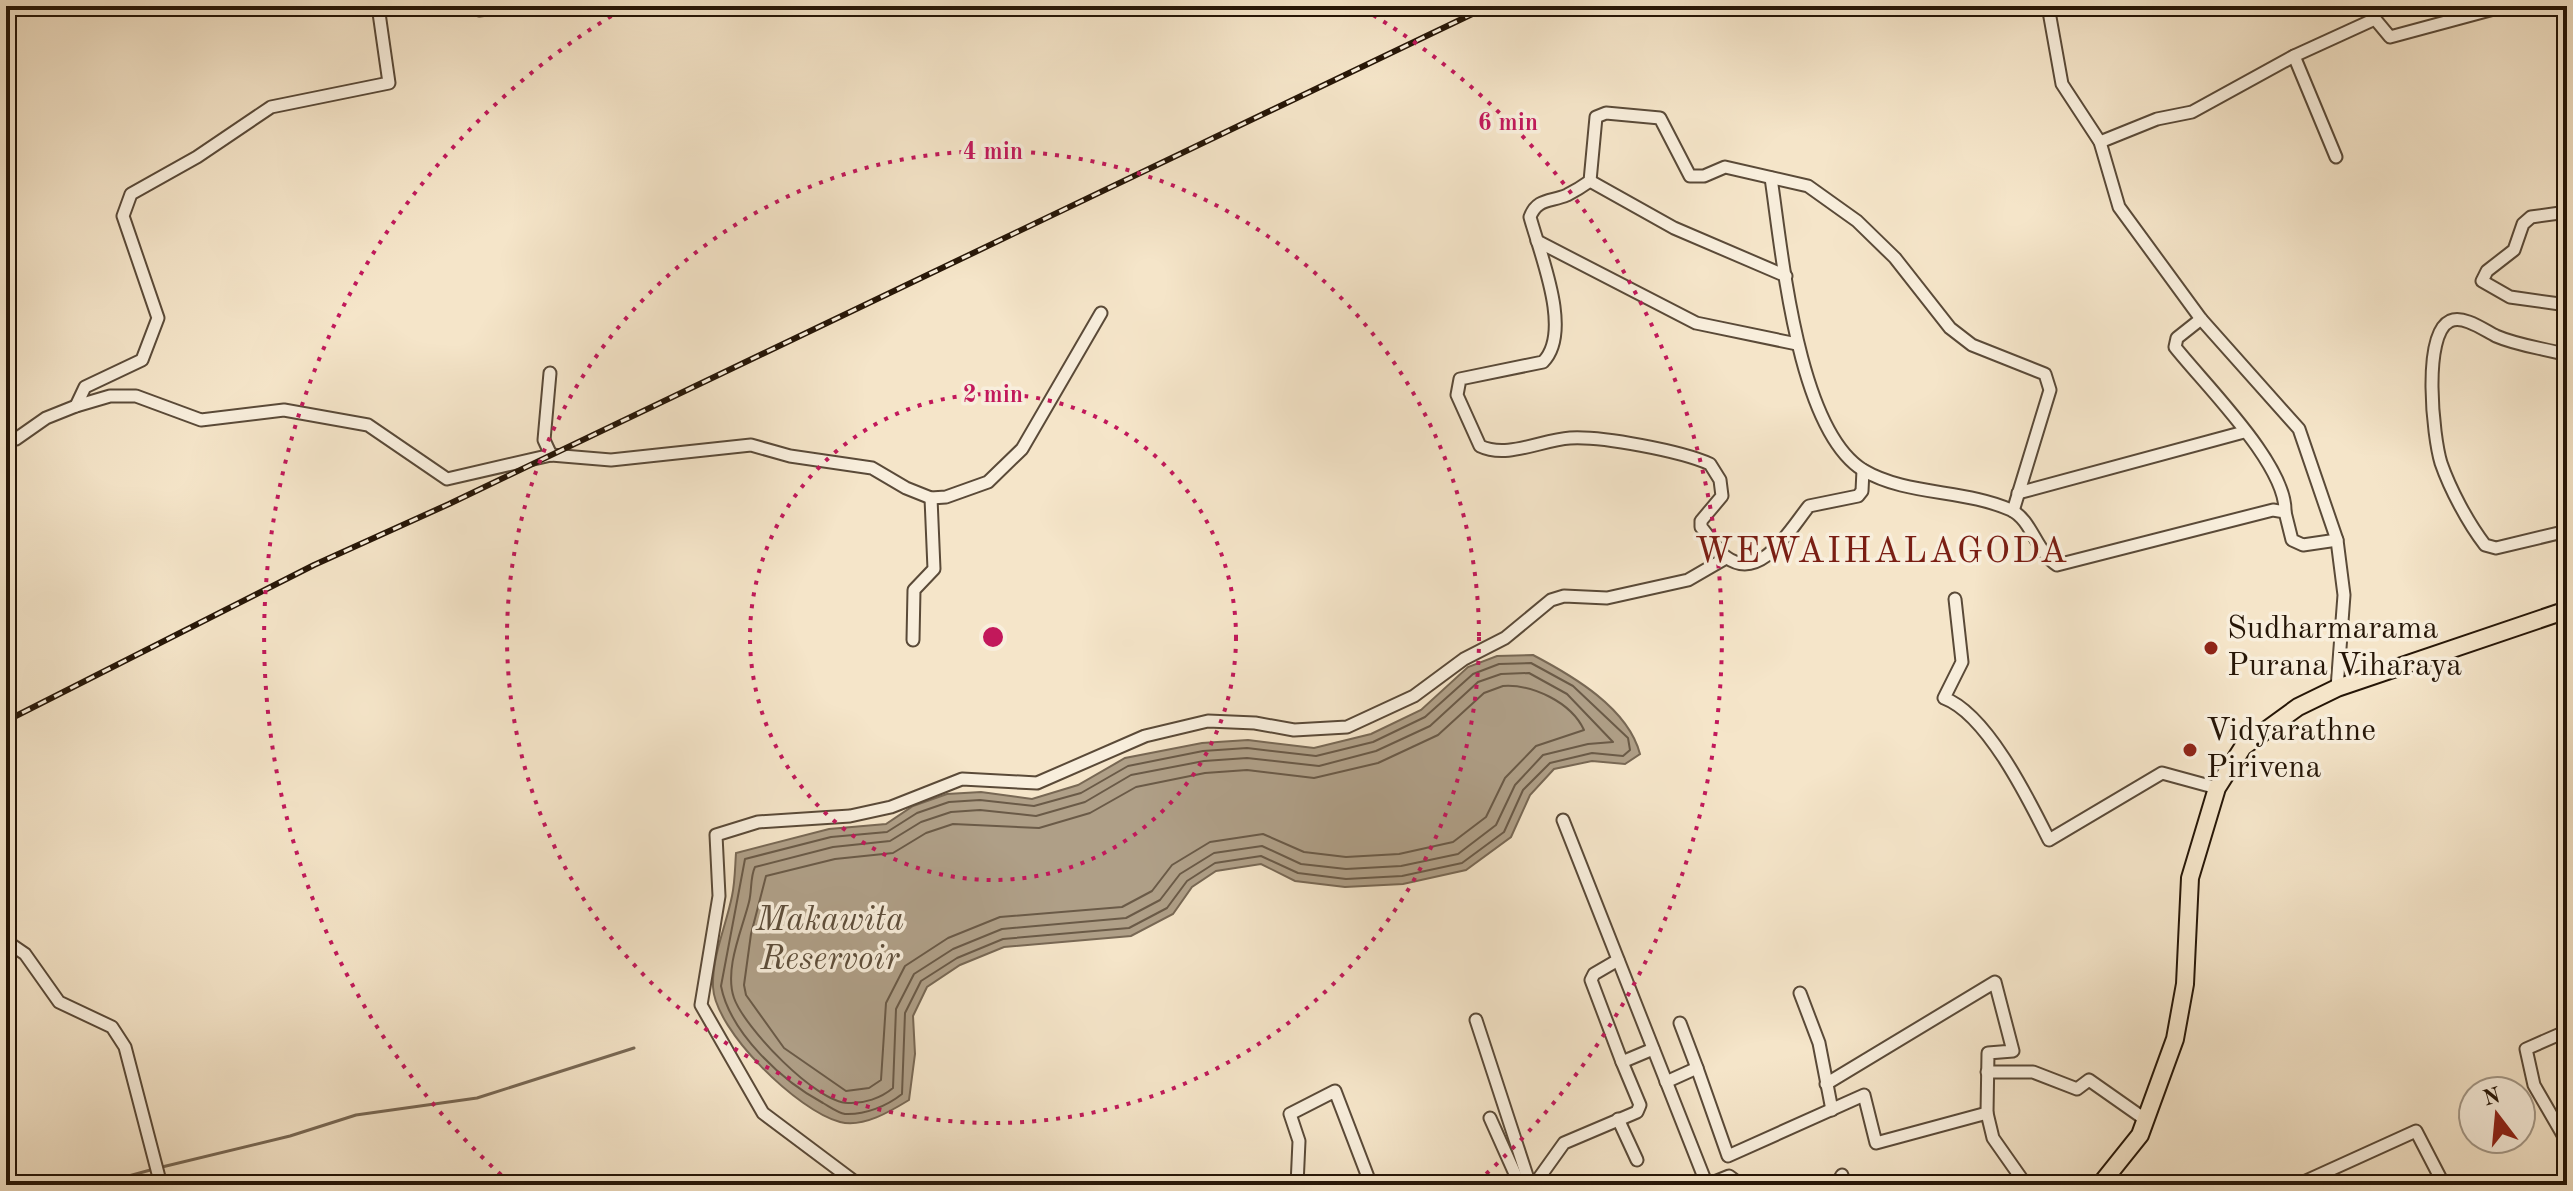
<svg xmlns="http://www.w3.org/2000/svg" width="2573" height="1191" font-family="'Old Standard TT',serif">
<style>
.water{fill:#af9f87;stroke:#786854;stroke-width:2}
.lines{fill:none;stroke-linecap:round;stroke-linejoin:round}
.shore{stroke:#6a5a47;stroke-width:2}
.stream{stroke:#786854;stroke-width:3}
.street-casing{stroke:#5a4a38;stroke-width:15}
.primary-casing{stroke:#261607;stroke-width:20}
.street{stroke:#f8eedc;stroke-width:11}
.primary{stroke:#f5e5c9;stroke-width:16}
.rail-casing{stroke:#261607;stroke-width:6}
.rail{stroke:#f8eedc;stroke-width:3;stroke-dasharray:9;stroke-linecap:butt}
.ring{fill:none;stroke:#c2185b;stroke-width:4;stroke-dasharray:4 8}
.poi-dot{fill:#8f2418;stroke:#f8eedc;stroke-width:3}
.labels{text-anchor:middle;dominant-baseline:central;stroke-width:7;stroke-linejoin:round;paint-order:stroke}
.poi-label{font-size:32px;fill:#261607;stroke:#f8eedc;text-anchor:start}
.water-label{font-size:34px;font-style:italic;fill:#5d4d3a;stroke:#f8eedc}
.quarter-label{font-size:36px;letter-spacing:2px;fill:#7a1f14;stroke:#f8eedc}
.centre{fill:#c2185b;stroke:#f8eedc;stroke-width:4}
.ring-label{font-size:24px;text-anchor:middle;font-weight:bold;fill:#c2185b;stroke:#f8eedc;stroke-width:7;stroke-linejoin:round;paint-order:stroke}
</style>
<rect width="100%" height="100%" fill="#f5e5c9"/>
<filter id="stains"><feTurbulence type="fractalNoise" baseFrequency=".0025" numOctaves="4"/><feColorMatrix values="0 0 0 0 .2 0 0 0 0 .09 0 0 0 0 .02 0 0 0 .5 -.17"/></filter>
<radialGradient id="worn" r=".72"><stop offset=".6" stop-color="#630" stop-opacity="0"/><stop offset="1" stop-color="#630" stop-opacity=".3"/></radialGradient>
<path class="water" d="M 1533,655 C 1573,676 1628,708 1640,754 L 1625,764 L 1592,761 L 1554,769 L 1530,795 L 1511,837 L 1466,870 L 1403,884 L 1345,887 L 1295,881 L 1261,864 L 1216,871 L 1192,887 L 1173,914 L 1131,936 L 1004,947 L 960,965 L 927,987 L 913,1016 L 915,1054 L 909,1100 C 891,1111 863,1128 840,1122 C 798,1111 715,1031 713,987 C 712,956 726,926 732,896 C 735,882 735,867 736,853 L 829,829 L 886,824 L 913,806 L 947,794 L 981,792 L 1032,799 L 1078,785 L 1125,758 L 1202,743 L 1248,740 L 1314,748 L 1371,734 L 1421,710 L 1468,667 L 1497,656 Z"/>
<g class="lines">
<g class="shore">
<path d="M 1531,663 L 1573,686 L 1628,738 L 1630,750 L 1623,756 L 1592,753 L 1550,763 L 1523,790 L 1504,832 L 1462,863 L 1402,876 L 1346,879 L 1298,873 L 1261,856 L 1215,863 L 1187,881 L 1167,908 L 1129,928 L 1003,939 L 957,958 L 921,981 L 905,1013 L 902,1094 C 887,1106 865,1115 845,1114 C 838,1113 830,1107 823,1103 C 782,1081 730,1033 721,986 L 745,859 L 831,837 L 887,832 L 917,813 L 949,802 L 980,800 L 1034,806 L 1081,793 L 1128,766 L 1203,751 L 1247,748 L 1316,756 L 1373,742 L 1425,717 L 1473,674 L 1499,664 Z"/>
<path d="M 1529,673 L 1567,694 L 1613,742 L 1588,744 L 1543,755 L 1515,785 L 1496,825 L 1458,854 L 1401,866 L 1346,869 L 1301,864 L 1262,846 L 1214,853 L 1180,874 L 1160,900 L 1126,918 L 1002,929 L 953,949 L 914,974 L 896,1009 L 893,1088 C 881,1098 864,1104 848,1103 C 816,1103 744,1027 734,998 C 724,969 742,930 749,902 C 752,891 750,877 755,867 L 833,847 L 890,841 L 921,822 L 951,812 L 980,810 L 1036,816 L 1085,802 L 1131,775 L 1204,761 L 1247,758 L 1319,766 L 1376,751 L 1430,726 L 1478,682 L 1501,674 Z"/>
<path d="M 1503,686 C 1532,684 1571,702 1584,730 L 1536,746 L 1505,778 L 1486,817 L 1453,842 L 1399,854 L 1346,857 L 1304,852 L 1263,834 L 1210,842 L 1172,865 L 1152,891 L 1122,907 L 1000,917 L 948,938 L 905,966 L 886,1003 L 881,1080 L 869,1088 L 846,1091 L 784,1048 L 746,995 L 744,985 L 751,934 L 766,876 L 835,859 L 893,853 L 926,833 L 953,824 L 1039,828 L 1090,813 L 1136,787 L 1205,773 L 1247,770 L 1314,778 L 1378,763 L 1438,735 L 1484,693 Z"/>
</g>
<g class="stream">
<polyline points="162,1167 290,1136 356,1115 477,1098 634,1048"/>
<polyline points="96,1185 154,1169"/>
</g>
<defs>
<g id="street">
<polyline points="474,6 479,10 513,6"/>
<polyline points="1673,6 1690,9 1731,6"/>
<polyline points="2048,6 2062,84 2100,142 2119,207 2201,319 2299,429 2337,540 2344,595 2337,688"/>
<polyline points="2294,56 2336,157"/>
<polyline points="2100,142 2157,119 2192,112 2294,56 2375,19 2390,37 2505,6"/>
<path d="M 1771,178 C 1782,251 1797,429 1863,470 C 1907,496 1964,489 2011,510 C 2032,520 2036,552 2057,565 L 2273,510 L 2285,512 L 2292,540 L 2303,545 L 2337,540"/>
<polyline points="1590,181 1674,228 1786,276"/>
<polyline points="2567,212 2531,217 2523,224 2514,250 2487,271 2482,281 2510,297 2567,305"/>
<polyline points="1537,241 1696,323 1797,344"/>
<path d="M 2201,319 L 2177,338 L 2175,347 C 2205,385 2287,465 2285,512"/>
<path d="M 2567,355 C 2543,348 2519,346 2496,336 C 2484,330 2464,315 2450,321 C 2422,334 2433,437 2441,463 C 2450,489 2468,523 2485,545 L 2496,548 L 2567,531"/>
<polyline points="550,373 544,440 551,455"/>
<polyline points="76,406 85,387 142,360 158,318 123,216 131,194 197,157 271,107 389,83 378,6"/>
<polyline points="6,440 16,439 46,418 76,406 110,396 136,396 201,420 284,410 368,425 447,479 551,455 611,460 751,445 790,456 872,468 906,488 931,498 946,497 988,482 1022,449 1101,313"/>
<path d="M 1863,470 L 1862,491 L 1858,496 L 1809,506 C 1791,528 1761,583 1726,557 C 1716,550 1709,536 1701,527 L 1701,521 L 1722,496 L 1720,480 L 1710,464 C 1681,451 1602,436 1570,438 C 1541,440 1507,459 1480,446 L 1457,395 L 1460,379 L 1543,362 C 1573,332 1540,254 1530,217 C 1537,198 1551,202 1567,195 C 1575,191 1583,186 1590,181 L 1596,117 L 1606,113 L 1660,118 L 1690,176 L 1704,176 L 1725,167 L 1808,186 L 1857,221 L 1895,258 L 1950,328 L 1972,345 L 2045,374 L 2050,390 L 2013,511"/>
<polyline points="2018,493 2244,432"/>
<path d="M 1955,599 L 1962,662 L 1944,698 C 1987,714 2029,800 2049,840 L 2162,773 L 2217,788"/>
<polyline points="913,640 914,590 934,569 931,498"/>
<polyline points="1563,820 1707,1185"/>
<polyline points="6,941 25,954 59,1002 112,1027 125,1047 161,1185"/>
<polyline points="1618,960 1594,974 1591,980 1622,1062 1653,1049"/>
<polyline points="1800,993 1819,1043 1832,1110"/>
<polyline points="1476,1020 1530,1185"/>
<polyline points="2567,1031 2526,1049 2534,1085 2567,1142"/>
<polyline points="1697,1068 1728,1156 1864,1095 1876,1143 1987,1113 1993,1138 2026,1185"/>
<polyline points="1987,1072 2033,1072 2077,1089 2089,1080 2146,1120"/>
<polyline points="1666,1082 1697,1068 1680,1023"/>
<polyline points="1826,1084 1995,982 2013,1051 1988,1053 1987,1113"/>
<polyline points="1490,1118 1520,1185"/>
<polyline points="1618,1119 1637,1160"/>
<polyline points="859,1185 763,1113 701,1005 719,896 716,835 758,822 850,816 891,807 962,779 1037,783 1145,736 1208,721 1255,723 1294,730 1347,727 1414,696 1464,659 1505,638 1551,600 1564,596 1607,598 1688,580 1726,558"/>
<polyline points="1297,1185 1299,1141 1290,1114 1335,1091 1371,1185"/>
<polyline points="1534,1185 1564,1143 1637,1112 1640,1105 1622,1062"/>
<polyline points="1707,1185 1729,1176 1741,1185"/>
<polyline points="1836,1185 1842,1175"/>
<polyline points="2297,1185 2416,1131 2444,1185"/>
</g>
<polyline id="primary" points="2100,1185 2140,1135 2175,1039 2185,984 2190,878 2217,788 2243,747 2298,707 2337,688 2567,610"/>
</defs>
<use href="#street" class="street-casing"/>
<use href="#primary" class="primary-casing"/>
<use href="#street" class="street"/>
<use href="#primary" class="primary"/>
<defs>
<polyline id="rail" points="6,721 314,565 449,504 1489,6"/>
</defs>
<use href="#rail" class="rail-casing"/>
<use href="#rail" class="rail"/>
</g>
<g class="ring">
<circle cx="993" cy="637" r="243"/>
<circle cx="993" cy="637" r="486"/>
<path d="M510 1183A729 729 0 0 1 623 9M1363 9A729 729 0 0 1 1476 1183"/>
</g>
<g class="poi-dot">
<circle cx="2211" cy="648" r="8"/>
<circle cx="2190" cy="750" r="8"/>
</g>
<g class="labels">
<g class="poi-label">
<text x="2227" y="630">Sudharmarama<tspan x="2227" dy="37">Purana Viharaya</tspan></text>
<text x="2206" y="732">Vidyarathne<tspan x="2206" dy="37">Pirivena</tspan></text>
</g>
<g class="water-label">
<text x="830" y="921">Makawita<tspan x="830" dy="39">Reservoir</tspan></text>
</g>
<g class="quarter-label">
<text x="1882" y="553">WEWAIHALAGODA</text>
</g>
</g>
<circle cx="993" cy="637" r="12" class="centre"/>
<g class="ring-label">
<text x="1508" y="130">6 min</text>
<text x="993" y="159">4 min</text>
<text x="993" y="402">2 min</text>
</g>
<rect width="2573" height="1191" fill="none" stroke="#f5e5c9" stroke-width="32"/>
<rect x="8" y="8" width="2557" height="1175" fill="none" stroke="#261607" stroke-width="4"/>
<rect x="16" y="16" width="2541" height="1159" fill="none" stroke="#261607" stroke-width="2"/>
<g transform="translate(2497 1115) rotate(344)"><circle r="38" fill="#f8eedc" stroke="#a49887" stroke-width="2"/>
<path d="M0-6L14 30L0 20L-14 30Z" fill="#8f2418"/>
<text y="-12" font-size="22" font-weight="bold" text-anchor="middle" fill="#261607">N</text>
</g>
<rect width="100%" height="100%" filter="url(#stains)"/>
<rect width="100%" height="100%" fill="url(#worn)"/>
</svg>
